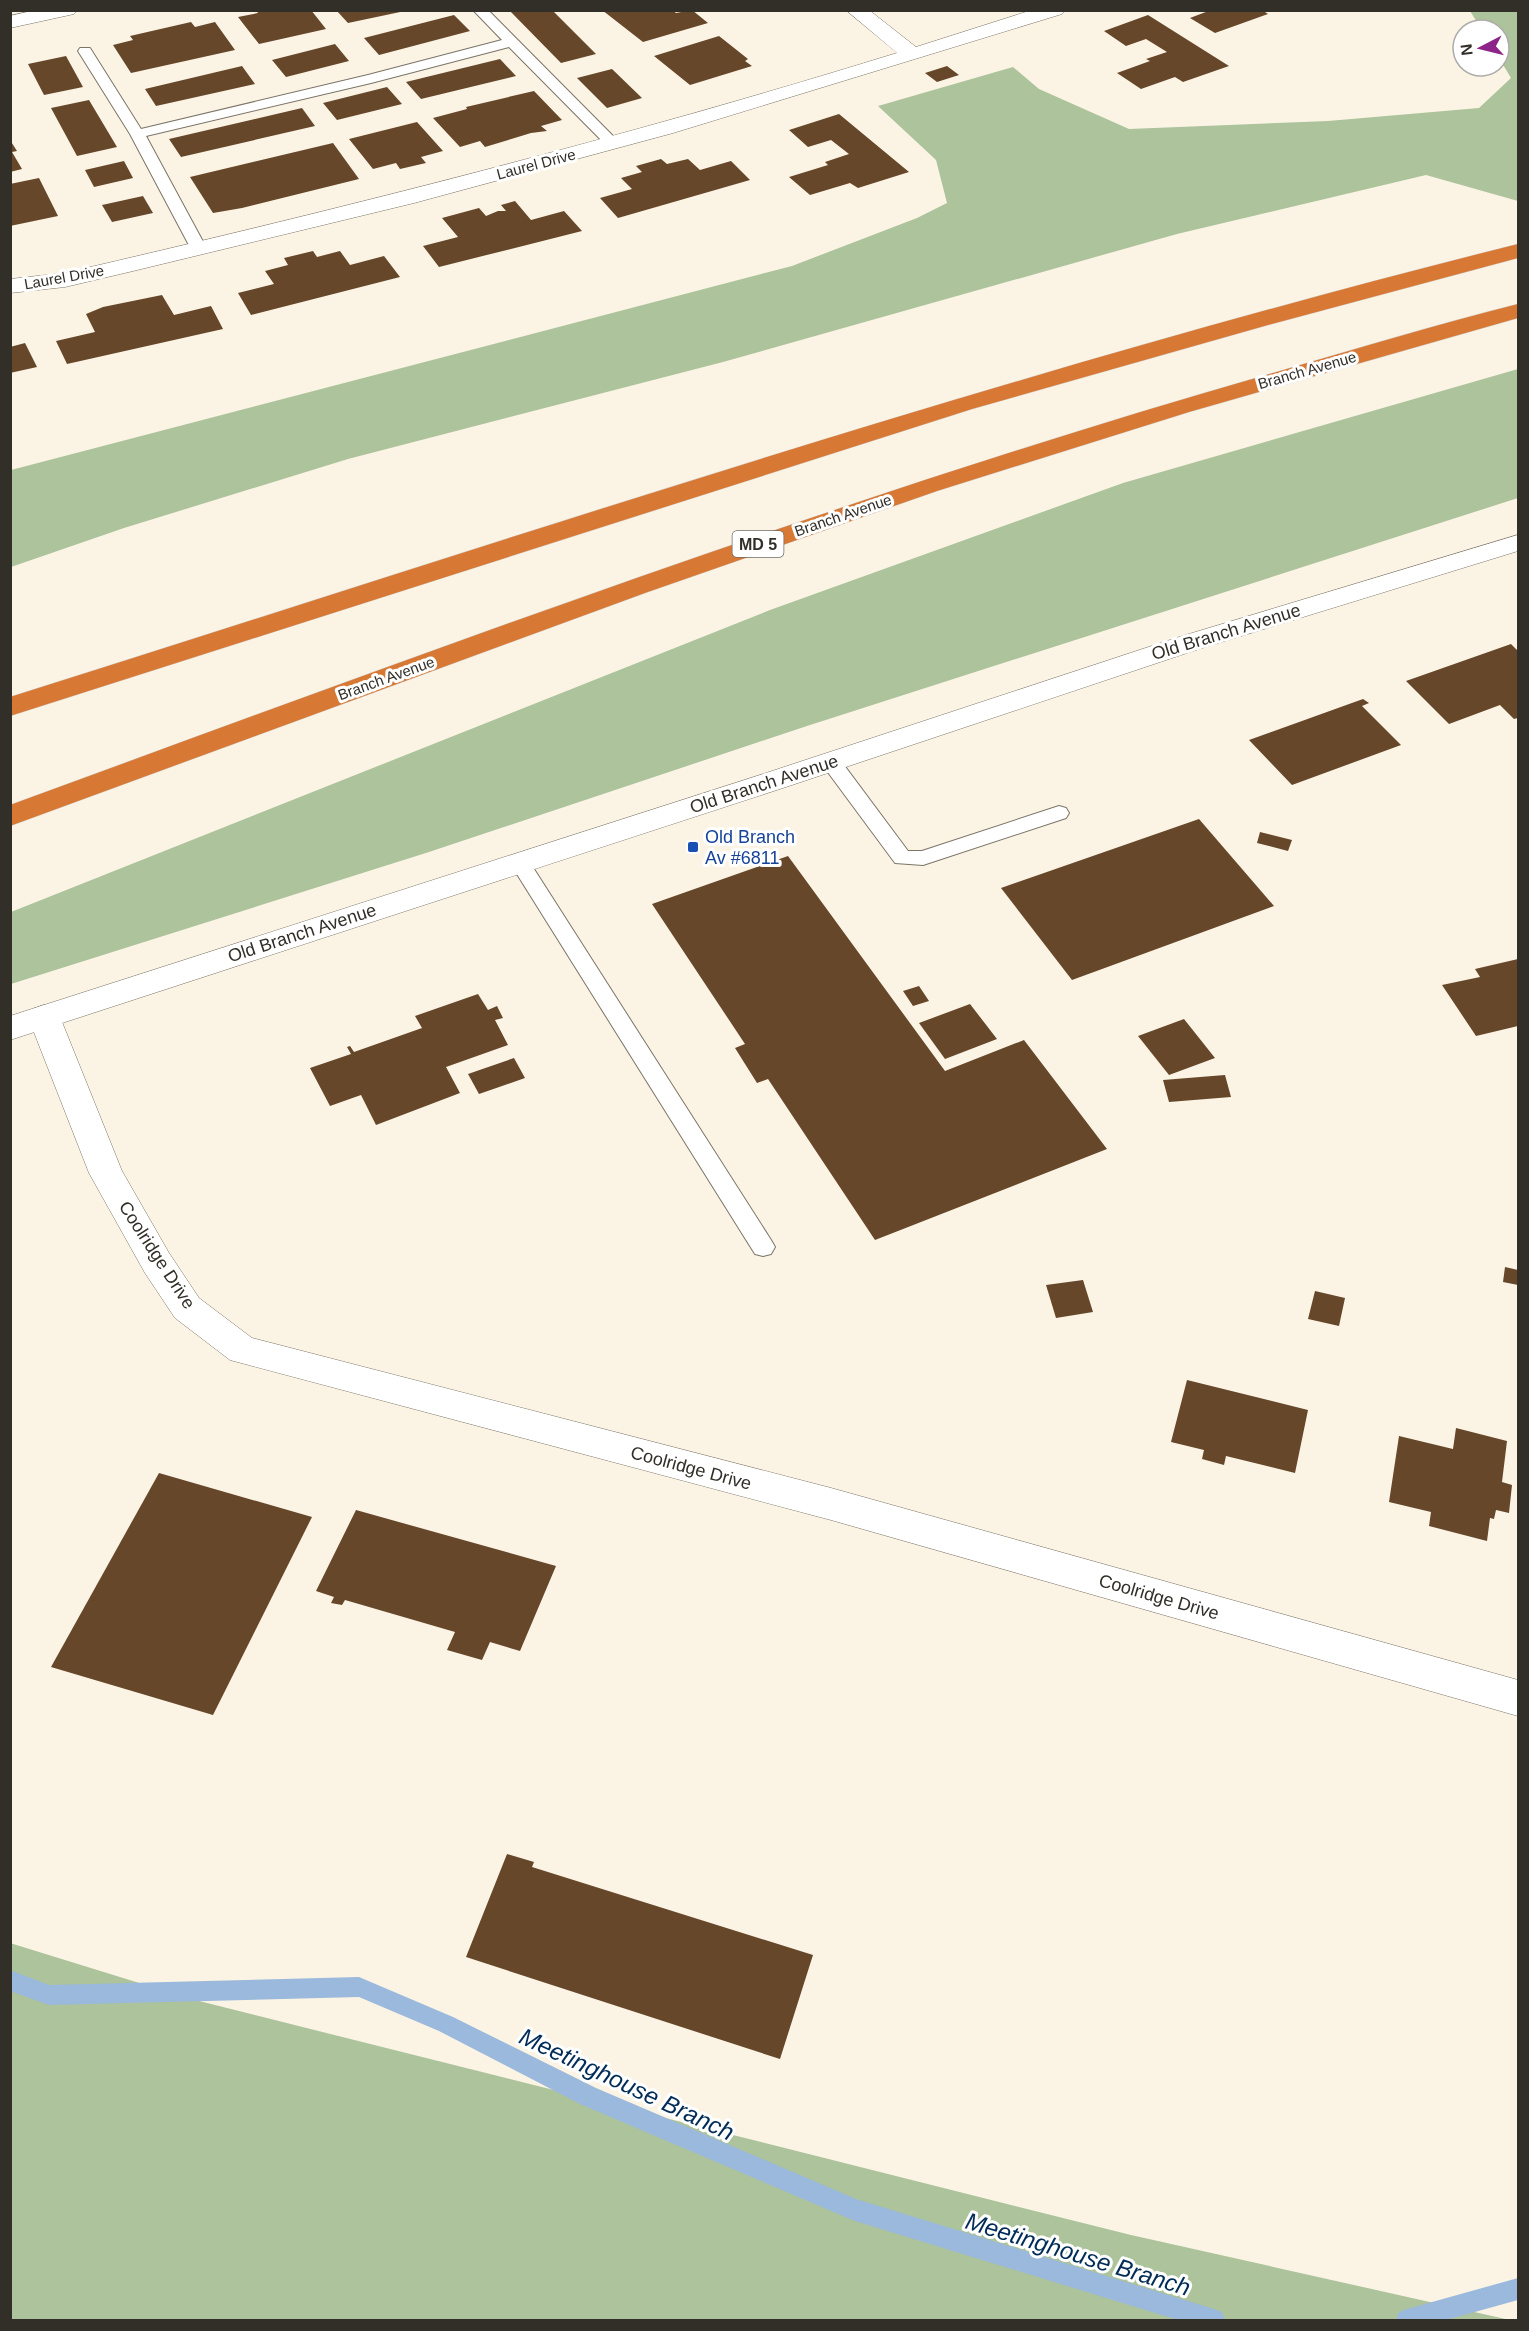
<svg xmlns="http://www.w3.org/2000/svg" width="1529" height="2331" font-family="Arial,sans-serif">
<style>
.forest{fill:#acc39b}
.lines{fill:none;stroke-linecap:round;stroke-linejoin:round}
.stream{fill:#9ab9dc;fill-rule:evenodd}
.building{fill:#66472a}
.lane-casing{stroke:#7b7467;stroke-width:2}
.street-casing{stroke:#7b7467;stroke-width:1}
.secondary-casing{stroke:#7b7467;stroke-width:1}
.highway-casing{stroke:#d6d5d4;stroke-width:1}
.lane{fill:#fff;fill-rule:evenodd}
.street{fill:#fff;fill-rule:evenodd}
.secondary{fill:#fff;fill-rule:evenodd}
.highway{fill:#d77834;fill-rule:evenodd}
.transit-dot{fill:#1a4fb4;stroke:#fff;stroke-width:2}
.labels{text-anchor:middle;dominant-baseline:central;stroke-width:6;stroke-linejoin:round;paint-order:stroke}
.far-street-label{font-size:15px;fill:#322f29;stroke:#fff}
.shield{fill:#fff;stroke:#706d69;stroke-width:1.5}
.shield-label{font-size:16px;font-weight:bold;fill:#322f29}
.street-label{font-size:18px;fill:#322f29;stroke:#fff}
.transit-label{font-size:18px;fill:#164399;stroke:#fff;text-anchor:start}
.near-water-label{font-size:24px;font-style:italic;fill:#002c57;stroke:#fff}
</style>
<rect width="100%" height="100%" fill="#fbf4e5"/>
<g class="forest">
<polygon points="1470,11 1518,11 1518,201 1426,175 1177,234 723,362 348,459 124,528 11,567 11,470 792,266 917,218 947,203 936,160 878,106 1013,67 1039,89 1129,129 1328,121 1479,108 1511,78 1499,58 1499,30 1482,30"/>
<polygon points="1518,369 1518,498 807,726 429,852 11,984 11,912 770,610 1123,483"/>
<polygon points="10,1943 191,1999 1131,2235 1510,2320 11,2320"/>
</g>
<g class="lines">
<g class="stream">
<polygon points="10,1970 49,1985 359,1977 453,2017 596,2088 856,2199 1214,2309 1222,2312 1225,2320 1178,2320 855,2221 580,2104 439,2031 359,1997 49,2005 10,1991"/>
<polygon points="1518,2278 1518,2300 1446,2320 1396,2320 1399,2312 1407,2309"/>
</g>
</g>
<g class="building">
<polygon points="256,10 311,10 326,29 259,44 238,17 258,13"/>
<polygon points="336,10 405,10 405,11 348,23"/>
<polygon points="509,10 552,10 596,54 561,63"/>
<polygon points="602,10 673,10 676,13 692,10 708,23 643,42"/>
<polygon points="1211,10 1270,10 1270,11 1265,12 1268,14 1215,33 1190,18"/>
<polygon points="454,15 470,31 379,55 364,38"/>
<polygon points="1148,15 1229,66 1183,82 1175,77 1141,89 1117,73 1150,61 1146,59 1167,52 1146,39 1126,46 1104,31"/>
<polygon points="191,22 195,27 215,22 235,50 131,73 113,45 133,40 130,36"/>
<polygon points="719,36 748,59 745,61 752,66 690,85 654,56"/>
<polygon points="335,44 349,61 286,77 272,60"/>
<polygon points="66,56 83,87 44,95 28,64"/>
<polygon points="500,59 516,76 421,99 406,82"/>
<polygon points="242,66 255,84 156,106 145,89"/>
<polygon points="947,66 959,75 937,82 925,73"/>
<polygon points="612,69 642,98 607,108 577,78"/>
<polygon points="387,87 402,104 337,120 323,103"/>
<polygon points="534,91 562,120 541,126 547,131 531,133 485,147 480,141 460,147 433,118 467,109 466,107"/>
<polygon points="89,100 117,147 77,156 51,108"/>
<polygon points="302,108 315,126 181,157 169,139"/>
<polygon points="839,114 909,172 858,188 850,183 810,195 789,177 828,165 825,162 849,154 831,140 808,147 789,130"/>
<polygon points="417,122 443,151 421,157 426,163 400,169 396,163 373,169 349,139"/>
<polygon points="10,140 17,151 12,152 22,169 10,172"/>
<polygon points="333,143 359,179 242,208 213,213 190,177"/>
<polygon points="661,159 667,164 688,159 700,170 731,161 750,180 618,218 600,198 632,189 621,178 642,172 636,166"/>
<polygon points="124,161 133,178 94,187 85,170"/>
<polygon points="39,178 58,216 10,226 10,184"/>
<polygon points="143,196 153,213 112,222 102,205"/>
<polygon points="515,201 531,220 564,211 582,231 439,267 423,246 458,237 442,218 479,208 486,216 498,211 506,211 501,205"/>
<polygon points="313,251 317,257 340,251 350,265 384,256 400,277 251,315 238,293 274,284 265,271 288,265 284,258"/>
<polygon points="162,295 174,315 211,306 223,329 67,364 56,341 95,332 86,314 103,307"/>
<polygon points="25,343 37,367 10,373 10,347"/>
<polygon points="1511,644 1518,651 1518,718 1514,719 1500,705 1449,724 1406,681"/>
<polygon points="1363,699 1369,703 1362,706 1401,745 1292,785 1249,740"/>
<polygon points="1199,819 1274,906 1072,980 1001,888"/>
<polygon points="1260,832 1292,840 1288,851 1257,843"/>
<polygon points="788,856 945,1071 1024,1040 1107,1149 875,1240 768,1079 757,1083 735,1048 745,1044 652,904"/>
<polygon points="1518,959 1518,1026 1476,1036 1442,985 1480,977 1475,969"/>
<polygon points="919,986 929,1001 913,1006 903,991"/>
<polygon points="478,994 488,1010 497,1006 503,1018 495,1020 508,1045 446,1067 460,1093 376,1125 361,1095 330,1106 310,1068 351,1054 347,1047 350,1046 354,1052 422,1028 415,1016"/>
<polygon points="970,1004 997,1039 945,1059 919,1023"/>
<polygon points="1184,1019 1215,1058 1169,1075 1138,1036"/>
<polygon points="514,1058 525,1078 479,1094 468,1074"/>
<polygon points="1225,1075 1231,1097 1169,1102 1163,1080"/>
<polygon points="1505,1267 1518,1270 1518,1285 1503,1282"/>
<polygon points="1083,1280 1093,1312 1056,1318 1046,1285"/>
<polygon points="1315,1291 1345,1298 1339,1326 1308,1319"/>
<polygon points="1187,1380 1308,1410 1295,1473 1226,1456 1224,1465 1202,1459 1204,1450 1171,1442"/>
<polygon points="1456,1428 1507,1441 1502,1482 1512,1485 1509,1513 1496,1510 1494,1519 1490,1518 1487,1541 1429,1526 1431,1512 1389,1502 1399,1436 1453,1449"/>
<polygon points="159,1473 312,1517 213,1715 51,1667"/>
<polygon points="356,1510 556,1566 520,1651 490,1642 482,1660 447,1650 455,1632 345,1600 342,1605 331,1603 334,1597 316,1591"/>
<polygon points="507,1854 534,1862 532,1867 813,1955 780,2059 466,1957"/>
</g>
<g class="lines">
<defs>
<g id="lane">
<polygon points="473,10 488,10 618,141 620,144 618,147 608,147 509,47 371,83 146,136 207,249 199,254 191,249 130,134 78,51 80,48 90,48 141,129 368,75 502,40"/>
<polygon points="831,755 838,757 908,851 922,851 1059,806 1066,808 1069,813 1066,818 923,865 895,863 824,767 821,762 824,757"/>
<polygon points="520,856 527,858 771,1240 775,1247 771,1254 763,1256 755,1254 510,863 513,858"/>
</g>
<g id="street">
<path d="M 846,10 L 869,10 L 916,47 L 1032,10 L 1065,10 L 1062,14 L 673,133 L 414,203 L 133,271 L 65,287 L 10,293 L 10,279 L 65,273 C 345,208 623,138 897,53 Z"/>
<polygon points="44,1005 55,1009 60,1017 122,1171 169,1253 199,1298 252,1338 831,1488 1518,1680 1518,1716 831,1520 230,1360 175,1318 145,1273 89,1173 28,1017 33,1009"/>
</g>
<g id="secondary">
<polygon points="36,10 77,10 74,14 10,28 10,16"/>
<polygon points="1518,535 1518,551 1199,649 786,787 10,1040 10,1016 766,773 1179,637"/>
</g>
<g id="highway">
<path d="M 1518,244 L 1518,258 L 1268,325 L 972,409 L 10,716 L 10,697 C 511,539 1009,371 1518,244 Z"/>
<path d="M 1518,304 L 1518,318 L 1189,412 L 937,491 L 645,593 L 10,826 L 10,805 C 431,651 849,494 1280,371 C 1359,348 1438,324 1518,304 Z"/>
</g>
</defs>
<use href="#lane" class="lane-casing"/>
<use href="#street" class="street-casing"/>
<use href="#secondary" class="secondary-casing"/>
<use href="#highway" class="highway-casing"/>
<use href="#lane" class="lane"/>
<use href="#street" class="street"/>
<use href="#secondary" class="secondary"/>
<use href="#highway" class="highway"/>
</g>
<rect class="transit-dot" x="687" y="841" width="12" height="12" rx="3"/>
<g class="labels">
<g class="far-street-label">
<text transform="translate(536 164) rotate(-15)">Laurel Drive</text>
<text transform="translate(64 277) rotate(-10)">Laurel Drive</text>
<text transform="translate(1307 370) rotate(-16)">Branch Avenue</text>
<text transform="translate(843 515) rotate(-19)">Branch Avenue</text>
<text transform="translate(386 678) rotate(-20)">Branch Avenue</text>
</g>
<rect class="shield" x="732.5" y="531" width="51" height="26" rx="4.5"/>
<g class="shield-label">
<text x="758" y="544">MD 5</text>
</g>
<g class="street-label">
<text transform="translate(1226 632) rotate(-17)">Old Branch Avenue</text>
<text transform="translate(764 784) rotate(-18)">Old Branch Avenue</text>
<text transform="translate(302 933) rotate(-18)">Old Branch Avenue</text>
<text transform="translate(157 1255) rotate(57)">Coolridge Drive</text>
<text transform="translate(691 1468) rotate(15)">Coolridge Drive</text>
<text transform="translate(1159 1597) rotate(16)">Coolridge Drive</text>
</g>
<g class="transit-label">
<text x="705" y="837">Old Branch<tspan x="705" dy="21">Av #6811</tspan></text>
</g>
<g class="near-water-label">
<text transform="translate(627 2084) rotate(25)">Meetinghouse Branch</text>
<text transform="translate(1078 2254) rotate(17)">Meetinghouse Branch</text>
</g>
</g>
<rect width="1529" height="2331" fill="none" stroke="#322f29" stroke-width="24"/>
<g transform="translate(1481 48) rotate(263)"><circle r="28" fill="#ffffff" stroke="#adaca9" stroke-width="1.5"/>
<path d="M0-4.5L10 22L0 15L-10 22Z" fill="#8d2489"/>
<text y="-9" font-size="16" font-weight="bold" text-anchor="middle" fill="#322f29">N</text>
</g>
</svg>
